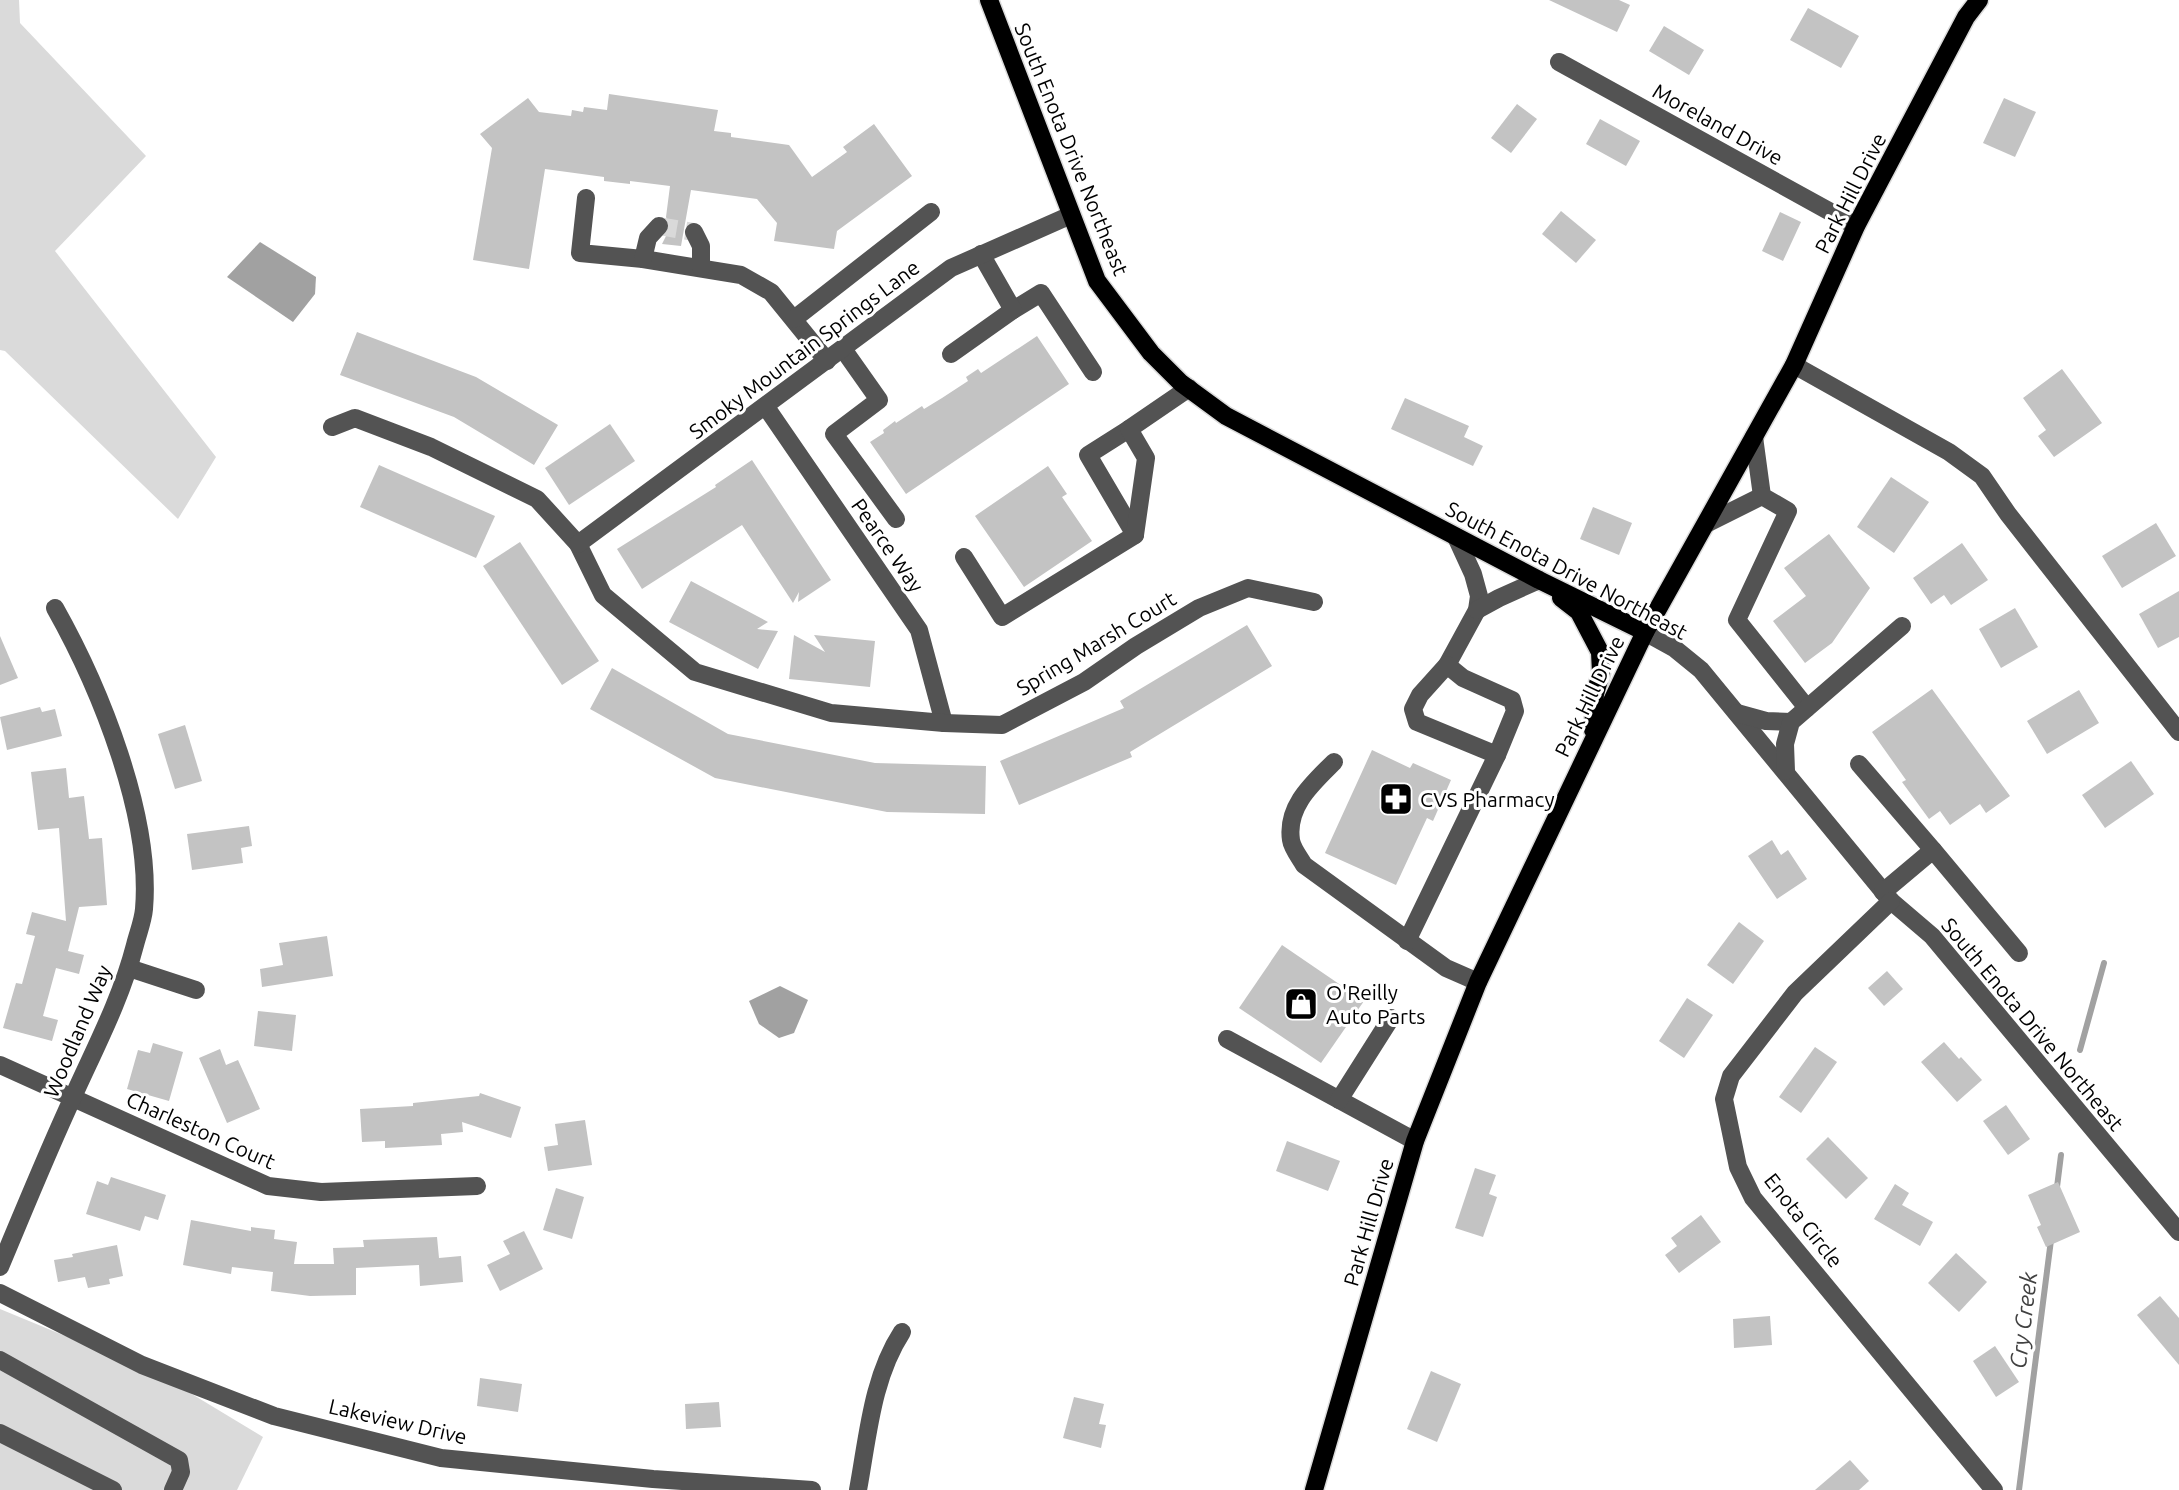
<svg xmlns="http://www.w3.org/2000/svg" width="2179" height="1490" font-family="Ubuntu,sans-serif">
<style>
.green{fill:#dadada}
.water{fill:#a1a1a1}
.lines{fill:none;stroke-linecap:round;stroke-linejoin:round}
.stream{stroke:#a1a1a1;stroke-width:6}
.building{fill:#c3c3c3}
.minor-tunnel{stroke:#d9d9d9;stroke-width:18;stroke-dasharray:18 9;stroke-linecap:butt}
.major-casing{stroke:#dbdbdb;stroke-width:21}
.minor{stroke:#535353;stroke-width:18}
.major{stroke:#000;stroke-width:18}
.labels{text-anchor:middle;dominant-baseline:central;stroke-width:6;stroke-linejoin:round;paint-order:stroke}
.street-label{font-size:21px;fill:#000;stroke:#fff}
.poi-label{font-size:21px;fill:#000;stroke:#fff;text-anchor:start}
.water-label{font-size:23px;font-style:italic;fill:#424242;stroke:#fff}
</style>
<rect width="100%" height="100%" fill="#fff"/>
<g class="green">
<polygon points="0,0 19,0 20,23 146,156 55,251 216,457 178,519 5,351 0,350"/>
<polygon points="0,1309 162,1376 263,1437 237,1490 0,1490"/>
</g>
<g class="water">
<polygon points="260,242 316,277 315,294 293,322 227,277"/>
<polygon points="780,986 808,1000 794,1033 779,1038 759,1024 749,1001"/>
</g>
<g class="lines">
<g class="stream">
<polyline points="2080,1050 2104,963"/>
<polyline points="2057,1187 2061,1155"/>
<polyline points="2019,1490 2051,1240"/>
</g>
</g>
<g class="building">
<polygon points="1549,0 1619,0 1630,5 1617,32"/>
<polygon points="1808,8 1859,36 1841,68 1790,40"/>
<polygon points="1664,26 1704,50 1689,75 1649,51"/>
<polygon points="609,94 718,110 714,131 731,133 731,137 789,145 812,177 847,152 843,147 874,124 912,176 837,231 834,249 774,241 777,223 757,199 691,190 681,246 662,244 670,228 666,217 670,186 630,181 630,184 604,181 604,177 545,169 529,269 473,260 492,148 480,134 528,98 539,112 571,116 572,110 583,112 584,107 607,110"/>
<polygon points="2004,98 2036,112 2015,157 1983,143"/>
<polygon points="1517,104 1537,119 1511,153 1491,138"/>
<polygon points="1600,119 1640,141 1626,166 1586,144"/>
<polygon points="1561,211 1596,240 1576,263 1542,234"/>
<polygon points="1780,212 1801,222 1783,261 1762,251"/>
<polygon points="357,332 476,377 558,425 534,465 454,417 340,375"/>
<polygon points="1037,336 1069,384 906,494 870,442 884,433 883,430 895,421 896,423 922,406 924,409 942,398 968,381 966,377 978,369 981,373"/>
<polygon points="2062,369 2102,423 2054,457 2038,436 2046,430 2023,398"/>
<polygon points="1405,398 1469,426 1464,437 1483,446 1473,466 1391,429"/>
<polygon points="610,424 635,461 569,505 545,468"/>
<polygon points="752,460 831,580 798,602 799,592 793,603 742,525 642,589 617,549 716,487 715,485"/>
<polygon points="379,465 495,516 476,558 360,507"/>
<polygon points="1048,466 1067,494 1062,497 1092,541 1024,587 975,516"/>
<polygon points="1891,477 1929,502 1894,553 1857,527"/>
<polygon points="1593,507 1632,523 1619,555 1580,539"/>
<polygon points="2156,523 2176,556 2122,588 2102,556"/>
<polygon points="1829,534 1870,588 1832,643 1805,663 1773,621 1806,596 1784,568"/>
<polygon points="520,542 599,661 562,685 483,566"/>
<polygon points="1962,543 1988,580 1951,605 1944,595 1931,604 1913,578"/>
<polygon points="691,581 768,622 757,629 778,631 758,669 669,622"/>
<polygon points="2179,591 2179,637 2158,648 2139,614"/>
<polygon points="2015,608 2038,647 2001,668 1979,629"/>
<polygon points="1247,625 1272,666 1130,752 1132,757 1019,805 1000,761 1124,708 1120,701"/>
<polygon points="794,635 825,652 814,635 875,641 870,687 789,679"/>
<polygon points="0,636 18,678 0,685"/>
<polygon points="612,668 728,734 875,763 986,766 985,814 887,812 715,778 590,709"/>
<polygon points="1932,689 2010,796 1986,813 1980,804 1950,825 1940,811 1929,819 1902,782 1906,780 1872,732"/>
<polygon points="2079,690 2099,723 2047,754 2027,721"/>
<polygon points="40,707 42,712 55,709 62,736 7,750 0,717"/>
<polygon points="185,725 202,781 175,789 158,734"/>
<polygon points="1372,750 1410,768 1413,763 1451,780 1433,821 1427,818 1396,885 1325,853"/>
<polygon points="2131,761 2154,794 2105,828 2082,795"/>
<polygon points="66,768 69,798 84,796 89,839 102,838 107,905 79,907 68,951 84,955 79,974 56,968 43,1016 58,1020 52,1041 3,1028 16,983 22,984 35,936 26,934 32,912 66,921 59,828 38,830 31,772"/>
<polygon points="249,826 252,846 241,848 243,863 192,870 187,834"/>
<polygon points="1772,840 1781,855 1788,850 1807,879 1777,899 1748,856"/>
<polygon points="1739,922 1764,941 1733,984 1707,965"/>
<polygon points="327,936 333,976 262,987 260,969 283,965 279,943"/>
<polygon points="1282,945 1364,1001 1321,1063 1239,1008"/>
<polygon points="1887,971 1903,989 1884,1006 1868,988"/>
<polygon points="1687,998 1713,1015 1684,1058 1659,1041"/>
<polygon points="258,1011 296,1015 292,1051 254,1046"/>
<polygon points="1944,1042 1959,1059 1961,1057 1982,1080 1957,1102 1921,1062"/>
<polygon points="153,1043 183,1052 169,1101 127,1089 138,1050 150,1053"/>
<polygon points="1815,1047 1837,1062 1801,1113 1779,1097"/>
<polygon points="220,1049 226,1065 238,1060 260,1109 227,1123 199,1058"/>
<polygon points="480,1093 521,1107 511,1138 462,1122 463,1132 441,1134 442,1145 385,1148 385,1141 362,1142 360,1109 413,1106 413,1103 479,1096"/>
<polygon points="2006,1105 2030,1139 2008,1155 1983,1121"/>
<polygon points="585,1120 592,1165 548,1171 544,1147 558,1145 555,1124"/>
<polygon points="1828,1137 1868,1178 1846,1199 1806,1159"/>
<polygon points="1287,1141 1340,1161 1328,1191 1276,1171"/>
<polygon points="1475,1168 1496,1175 1489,1194 1497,1197 1483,1237 1455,1228"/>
<polygon points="111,1177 166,1195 158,1220 145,1216 140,1231 86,1214 97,1181 108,1185"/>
<polygon points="2058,1182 2080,1232 2046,1247 2037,1227 2041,1225 2028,1195"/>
<polygon points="1895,1184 1909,1193 1902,1205 1933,1222 1920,1246 1874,1219"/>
<polygon points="556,1188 584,1197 572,1239 543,1230"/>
<polygon points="1701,1215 1721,1242 1679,1273 1665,1255 1677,1246 1671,1238"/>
<polygon points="191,1220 251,1231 251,1227 275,1230 274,1239 297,1242 294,1264 334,1264 333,1248 364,1247 363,1240 437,1237 439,1258 461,1256 463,1282 420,1286 419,1265 356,1268 356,1295 310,1296 271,1291 273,1272 232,1267 231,1274 183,1265"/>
<polygon points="524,1231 543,1269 500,1291 487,1265 510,1254 503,1241"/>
<polygon points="117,1245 123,1276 109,1279 110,1284 88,1288 85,1277 58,1282 54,1260 73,1257 72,1254"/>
<polygon points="1956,1253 1987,1282 1959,1312 1928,1283"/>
<polygon points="2160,1296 2179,1318 2179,1365 2137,1315"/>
<polygon points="1770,1316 1772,1345 1734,1348 1733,1319"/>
<polygon points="1995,1346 2019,1382 1996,1397 1973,1361"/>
<polygon points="1431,1371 1461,1384 1437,1442 1407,1429"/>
<polygon points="480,1378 522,1384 518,1412 477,1406"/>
<polygon points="1074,1397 1104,1404 1099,1424 1106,1425 1101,1448 1063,1438"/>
<polygon points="719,1402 721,1427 686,1429 685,1404"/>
<polygon points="1850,1460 1869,1481 1859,1490 1815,1490"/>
</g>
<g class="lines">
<polyline class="minor-tunnel" points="659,226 694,232"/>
<defs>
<g id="major">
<polyline points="989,0 1097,281 1151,353 1181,383 1226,416 1539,580 1645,632"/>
<polyline points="1561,598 1579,612 1600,652 1601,673 1595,694 1593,730"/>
<polyline points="1314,1490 1415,1141 1478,982 1645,632 1794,365 1856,226 1966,17 1979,0"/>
</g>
</defs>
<use href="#major" class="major-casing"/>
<g class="minor">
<polyline points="1559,62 1856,226"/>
<polyline points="586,198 580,253 643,259 741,275 771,292 827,361"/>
<polyline points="694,232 701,246 701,268"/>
<polyline points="643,259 648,238 659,226"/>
<polyline points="1013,310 1041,293 1093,372"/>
<polyline points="794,319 931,212"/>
<polyline points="843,349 879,400 834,434 896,519"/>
<polyline points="951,354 1013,310 981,254"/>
<polyline points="1794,365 1949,452 1982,476 2008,514 2179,732"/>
<polyline points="766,407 919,630 944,723"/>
<polyline points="332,427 355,418 431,447 537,499 578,544 603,595 695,672 831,713 944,723 1002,725 1084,682 1136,646 1199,608 1248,588 1314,602"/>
<polyline points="1129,429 1088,455 1135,535"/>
<polyline points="1754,437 1762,496 1788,511 1737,620 1807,708"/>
<polyline points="1706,524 1762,496"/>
<polyline points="1456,537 1473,574 1479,596 1477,610 1447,665 1420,695 1413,709 1417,722 1497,755"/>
<polyline points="578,544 951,268 1071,215"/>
<polyline points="964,557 1002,617 1135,535 1146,458 1129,429 1189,388"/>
<polyline points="1477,610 1499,598 1539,580"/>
<polyline points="1645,632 1674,648 1701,670 1891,901 1932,936 2179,1232"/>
<polyline points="1737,713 1766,721 1791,722"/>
<path d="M 1334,762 C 1313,783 1286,806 1291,840 C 1292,848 1300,858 1304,865 L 1446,968 L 1478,982"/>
<polyline points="1859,764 1933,850"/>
<polyline points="1786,771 1785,744 1791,722 1902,626"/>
<polyline points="1883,892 1933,850 2019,953"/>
<polyline points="1891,901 1795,993 1731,1076 1724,1099 1738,1167 1753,1198 1994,1490"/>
<polyline points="1407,941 1497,755 1515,711 1512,700 1463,678 1447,665"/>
<polyline points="129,968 196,990"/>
<polyline points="1227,1039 1415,1141"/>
<polyline points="0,1065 268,1186 321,1192 477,1186"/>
<polyline points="1339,1100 1391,1018"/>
<path d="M 0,1267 C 24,1210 47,1153 73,1097 C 96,1046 121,999 135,945 C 138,933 143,921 144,909 C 152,816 100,688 55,608"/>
<polyline points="0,1293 142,1365 274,1416 441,1458 653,1479 812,1490"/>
<polyline points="0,1360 179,1460 181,1472 173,1490"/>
<polyline points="0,1433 113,1490"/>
<path d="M 858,1490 C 868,1436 872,1378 902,1332"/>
</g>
<use href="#major" class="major"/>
</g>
<defs>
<symbol id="pharmacy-square" viewBox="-11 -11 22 22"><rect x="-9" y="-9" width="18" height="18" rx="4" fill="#000" stroke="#fff"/><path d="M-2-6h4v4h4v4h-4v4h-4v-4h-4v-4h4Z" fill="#fff"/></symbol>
<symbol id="shop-square" viewBox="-11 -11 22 22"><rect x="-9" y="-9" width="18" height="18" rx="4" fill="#000" stroke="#fff"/><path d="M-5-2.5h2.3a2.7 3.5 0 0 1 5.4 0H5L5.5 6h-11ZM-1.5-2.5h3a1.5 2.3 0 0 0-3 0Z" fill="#fff"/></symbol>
</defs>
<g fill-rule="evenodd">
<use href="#pharmacy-square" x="1377" y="780" width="38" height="38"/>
<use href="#shop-square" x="1282" y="985" width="38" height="38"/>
</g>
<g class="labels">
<g class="street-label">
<text transform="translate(1718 124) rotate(29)">Moreland Drive</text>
<text transform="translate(1072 149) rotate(68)">South Enota Drive Northeast</text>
<text transform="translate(1850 193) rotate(-63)">Park Hill Drive</text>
<text transform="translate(804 349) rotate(-37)">Smoky Mountain Springs Lane</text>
<text transform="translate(888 545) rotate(55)">Pearce Way</text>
<text transform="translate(1567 570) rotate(28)">South Enota Drive Northeast</text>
<text transform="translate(1096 643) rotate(-31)">Spring Marsh Court</text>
<text transform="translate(1589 696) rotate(-64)">Park Hill Drive</text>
<text transform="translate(2033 1024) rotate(50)">South Enota Drive Northeast</text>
<text transform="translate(77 1031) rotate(-67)">Woodland Way</text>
<text transform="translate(201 1130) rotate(24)">Charleston Court</text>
<text transform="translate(1804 1220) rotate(52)">Enota Circle</text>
<text transform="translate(1368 1222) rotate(-74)">Park Hill Drive</text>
<text transform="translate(398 1421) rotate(13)">Lakeview Drive</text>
</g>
<g class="poi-label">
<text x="1420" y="799">CVS Pharmacy</text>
<text x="1326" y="992">O'Reilly<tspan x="1326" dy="24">Auto Parts</tspan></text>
</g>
<g class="water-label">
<text transform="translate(2023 1320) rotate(-83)">Cry Creek</text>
</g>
</g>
</svg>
